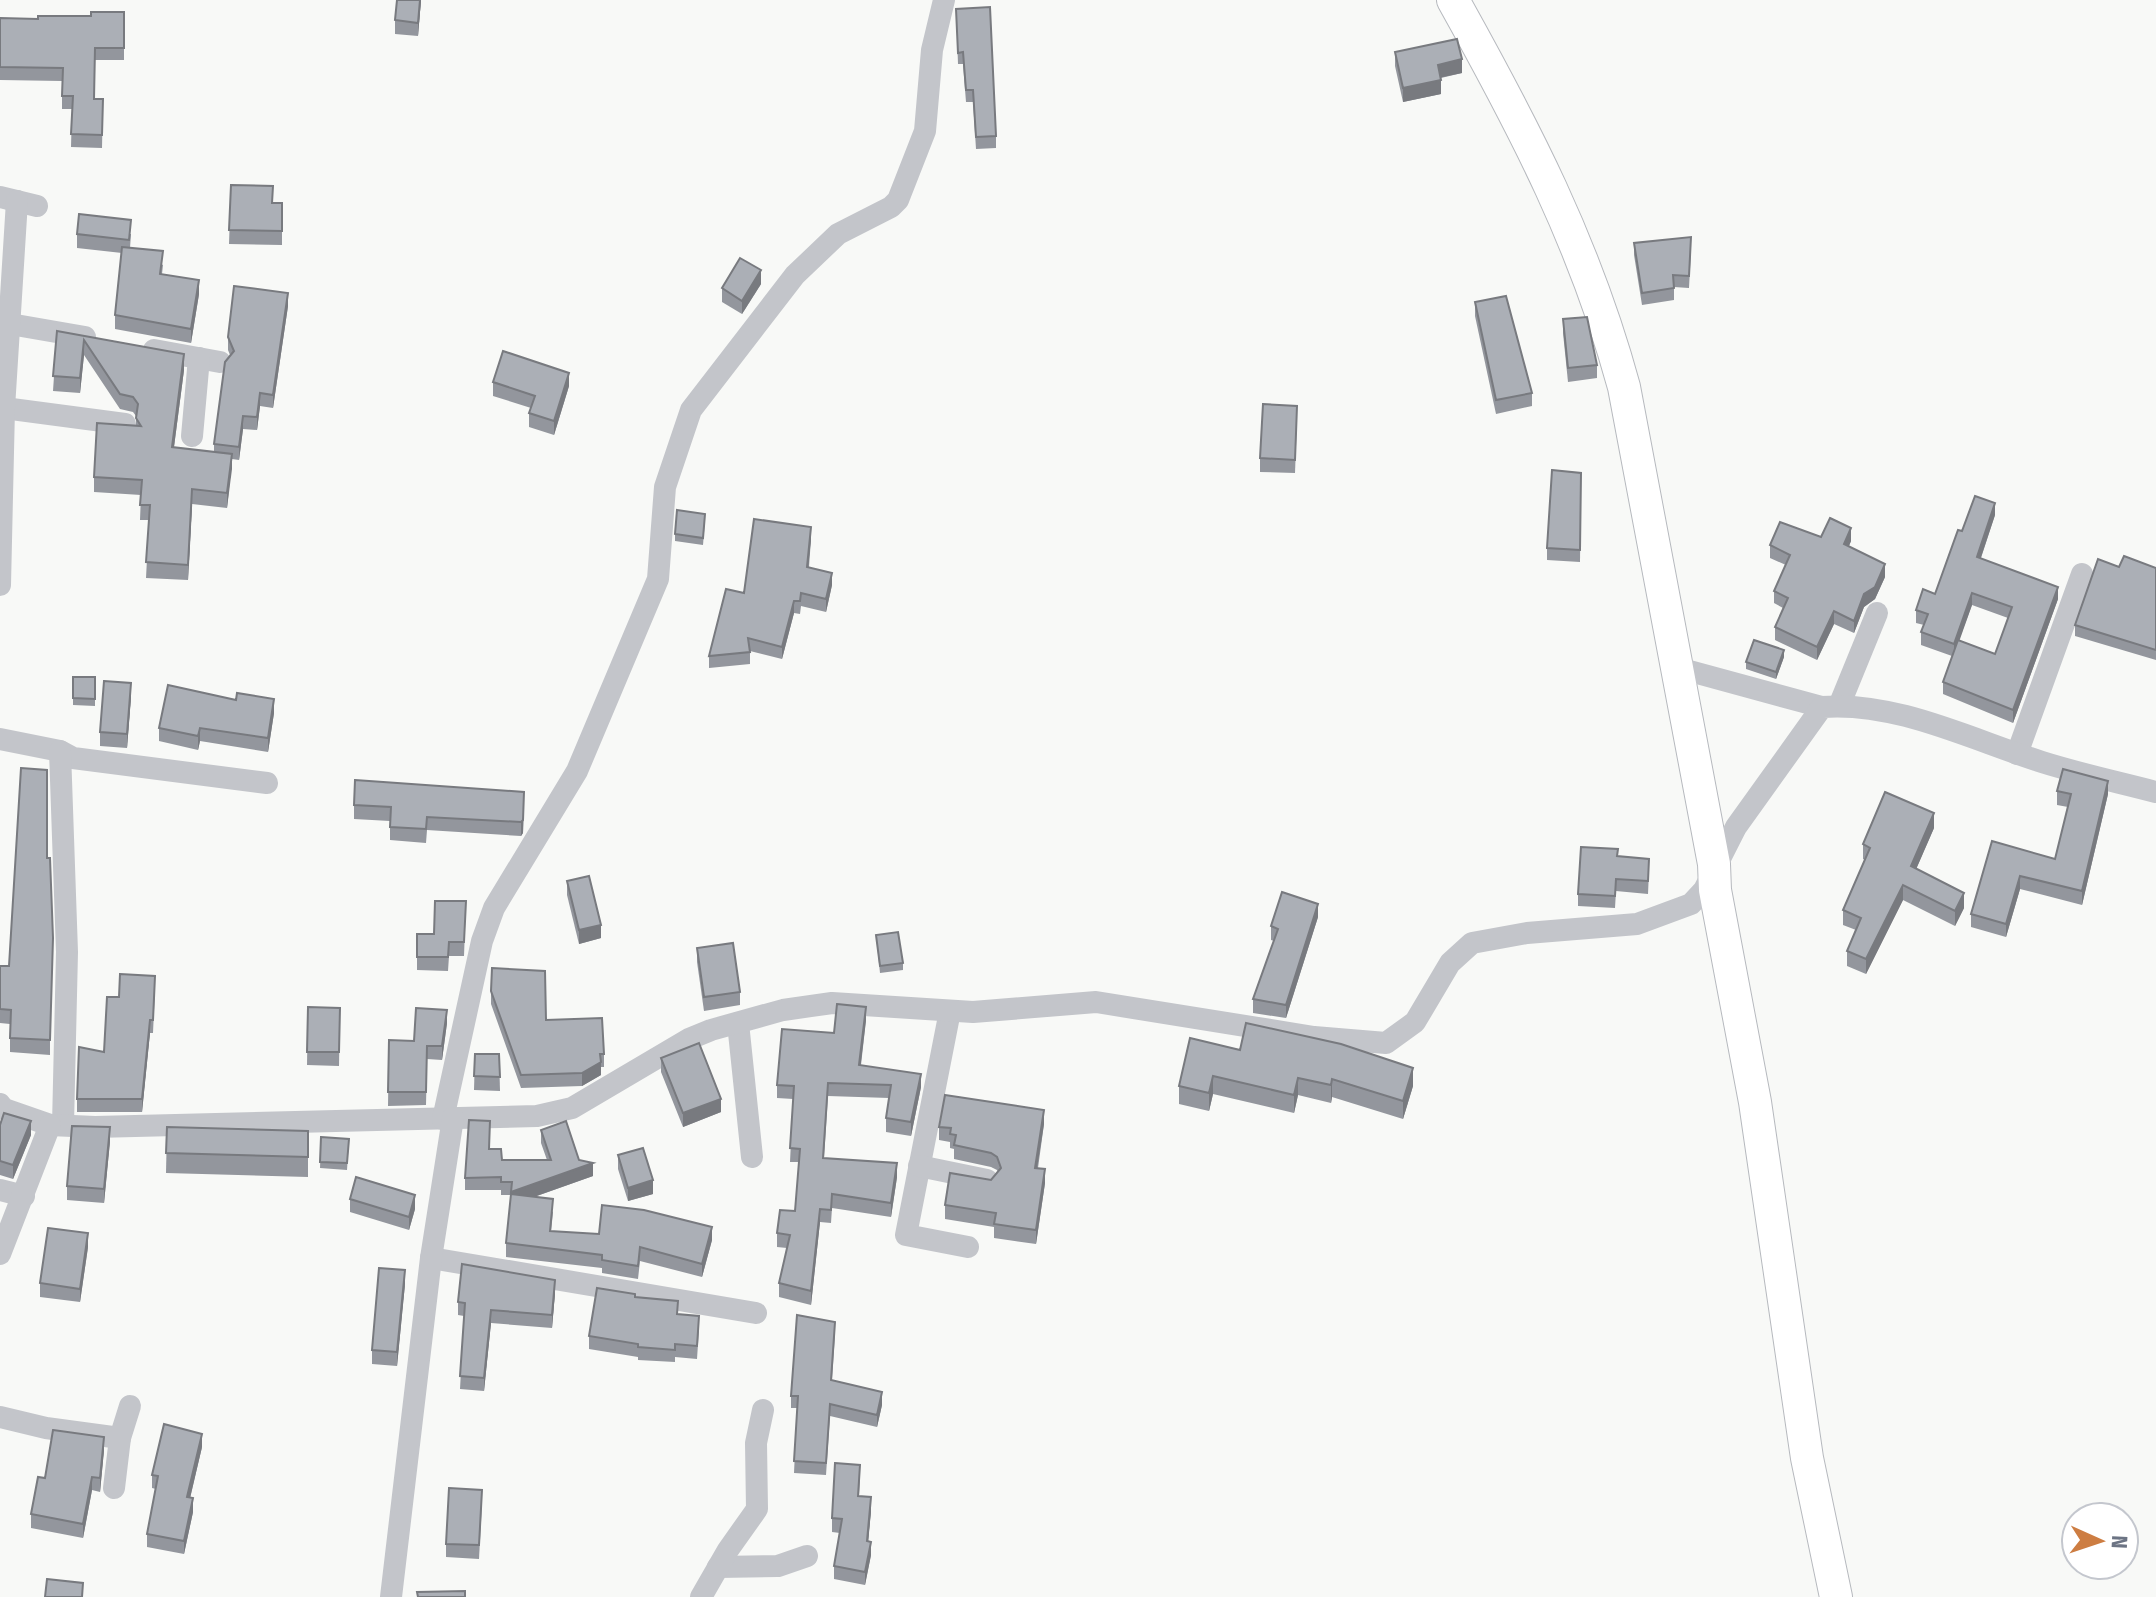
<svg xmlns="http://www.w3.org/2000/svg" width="2156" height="1597" font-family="'Fira Sans Condensed',sans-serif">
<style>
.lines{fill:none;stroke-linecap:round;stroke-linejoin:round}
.secondary-casing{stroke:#b6b9be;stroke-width:34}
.street{stroke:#c3c5ca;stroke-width:22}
.secondary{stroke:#fff;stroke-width:32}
.wall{fill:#93969d;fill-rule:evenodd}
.shaded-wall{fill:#787a7f}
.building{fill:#abafb6;stroke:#787a7f;stroke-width:2}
</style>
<rect width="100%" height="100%" fill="#f8f9f7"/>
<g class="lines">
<defs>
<path id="secondary" d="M 1453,0 C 1525,129 1585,244 1624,387 L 1714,864 L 1715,890 L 1755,1102 L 1807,1458 L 1836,1597"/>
</defs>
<use href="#secondary" class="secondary-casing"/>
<g class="street">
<polyline points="0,197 37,206"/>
<polyline points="10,324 85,337"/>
<polyline points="154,350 220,362"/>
<polyline points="4,408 125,424"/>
<polyline points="192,436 199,358"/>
<polyline points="0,585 4,408 17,201"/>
<polyline points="1675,667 1822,707"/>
<polyline points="1839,706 1877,613"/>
<polyline points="0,739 60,751 73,758 267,783"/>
<polyline points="60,751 67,952 63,1125"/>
<polyline points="2017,754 2082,574"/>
<polyline points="950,1011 906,1235 968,1247"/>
<polyline points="738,1023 752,1157"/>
<path d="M 0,1104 L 4,1109 L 50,1125 L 95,1127 L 537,1116 L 572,1108 L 689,1039 L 711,1030 L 783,1010 L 832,1003 L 973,1012 L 1096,1002 L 1314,1037 L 1386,1043 L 1415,1022 L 1450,963 L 1472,943 L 1527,933 L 1637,924 L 1691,904 L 1704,890 L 1736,827 L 1822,707 C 1896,701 1972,740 2042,762 C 2080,774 2118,782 2156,792"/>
<polyline points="443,1119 482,941 494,908 577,771 658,579 665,487 691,410 795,275 838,234 891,207 898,200 925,131 932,50 944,0"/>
<polyline points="919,1166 987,1180"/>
<polyline points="0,1190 24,1196"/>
<polyline points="0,1254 50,1125"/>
<polyline points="431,1258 756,1313"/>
<polyline points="0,1417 46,1428 120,1438"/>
<polyline points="114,1488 120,1438 130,1406"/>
<polyline points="718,1567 778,1566 807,1556"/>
<polyline points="391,1597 431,1258 453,1118"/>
<polyline points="701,1597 728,1550 757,1509 756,1443 763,1410"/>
</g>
<use href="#secondary" class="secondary"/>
</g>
<g class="wall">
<polygon points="421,0 418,36 395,34 395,20"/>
<polygon points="956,9 996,136 996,148 976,149 973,102 966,102 963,64 958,64"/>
<polygon points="124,12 124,60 95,60 94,99 103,99 102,148 71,147 72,109 62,109 62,81 0,80 0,18 38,19 91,16"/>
<polygon points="1395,52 1462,73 1441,78 1441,94 1403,102 1395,66"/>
<polygon points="231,185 272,203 282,203 282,245 229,244"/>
<polygon points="77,234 131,234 130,248 163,265 162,274 199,294 191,343 115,329 115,315 122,253 77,248"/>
<polygon points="1634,243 1691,250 1689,288 1674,287 1674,300 1642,305 1634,255"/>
<polygon points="761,284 742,314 722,302 722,288"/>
<polygon points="1475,302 1532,393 1532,406 1496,414 1475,316"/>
<polygon points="288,306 273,408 260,406 257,430 243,429 239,460 232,459 227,508 192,504 188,580 146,578 149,520 140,520 141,495 94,492 94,477 136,425 136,416 133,412 120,409 84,355 80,393 53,391 57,331 184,370 174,447 214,452 214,444 230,355 228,350 228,337"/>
<polygon points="1563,319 1597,365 1597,378 1568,382 1563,333"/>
<polygon points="493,382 569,386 554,435 529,427 529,413 531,408 493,396"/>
<polygon points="1297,419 1295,473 1260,472 1260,458"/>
<polygon points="1581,473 1580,562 1547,560 1547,548"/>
<path d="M 1995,515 L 1981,558 L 2058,599 L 2013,723 L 1943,694 L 1943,682 L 1952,656 L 1921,645 L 1921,632 L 1924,625 L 1916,623 L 1916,610 L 1935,594 L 1962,531 ZM 1972,605 L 2008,618 L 1995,654 L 1959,640 Z"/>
<polygon points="705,520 703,545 675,541 675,534"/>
<polygon points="1821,537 1851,541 1849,546 1885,577 1875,599 1864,607 1854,633 1834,624 1817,660 1775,640 1775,627 1783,608 1774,603 1774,591 1786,565 1770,558 1770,545"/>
<polygon points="811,539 809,567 832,585 826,612 801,606 800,614 794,613 782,659 750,651 750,664 709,668 709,656 744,593"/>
<polygon points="2156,568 2156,660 2075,636 2075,625"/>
<polygon points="1784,657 1776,679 1746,669 1746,662"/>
<polygon points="73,677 95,677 95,706 73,705"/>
<polygon points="131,697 127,748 100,746 100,732"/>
<polygon points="274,713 268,752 200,741 198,750 159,741 159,728"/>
<polygon points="2057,791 2108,794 2082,905 2020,889 2006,937 1971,927 1971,914 1992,841 2055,859 2068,807 2057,805"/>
<polygon points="354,805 524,806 523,833 521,836 427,830 426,843 390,840 390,821 354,819"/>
<polygon points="1934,828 1916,869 1964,908 1955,926 1903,900 1866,974 1847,966 1847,951 1856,930 1843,925 1843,910 1865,860 1863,859 1863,844"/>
<polygon points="1618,856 1649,871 1648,894 1616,891 1615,908 1578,906 1578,894"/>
<polygon points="50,858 50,1055 10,1052 10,1024 0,1023 0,966 9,966"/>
<polygon points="567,881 601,938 579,944 567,895"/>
<polygon points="466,901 464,956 449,956 448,971 417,970 417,934 434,934"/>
<polygon points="1318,917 1286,1018 1253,1013 1253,999 1274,941 1271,940 1271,926"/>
<polygon points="876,935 903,963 903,970 880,973"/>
<polygon points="697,948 740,992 740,1005 704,1011 697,962"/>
<polygon points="155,989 153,1033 150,1033 142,1112 77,1112 77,1099 104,1052 119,997"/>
<polygon points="491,991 546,1020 604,1054 604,1067 601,1067 601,1075 582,1086 521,1088 491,1004"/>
<polygon points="308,1007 340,1008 339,1066 307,1065"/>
<polygon points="866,1020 861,1065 921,1087 911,1136 886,1132 886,1118 889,1098 828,1096 824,1158 897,1177 891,1217 832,1208 831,1223 820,1222 811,1305 779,1297 779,1283 787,1248 777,1247 777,1233 795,1211 799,1162 790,1162 793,1099 777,1098 777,1085 834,1033"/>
<polygon points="447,1023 442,1060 427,1059 426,1105 388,1106 389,1040 414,1041"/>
<polygon points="1240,1050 1413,1086 1403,1119 1332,1097 1331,1103 1298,1095 1294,1113 1213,1094 1209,1111 1179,1104 1179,1086"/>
<polygon points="475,1054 499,1054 500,1091 474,1090"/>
<polygon points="661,1058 721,1112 683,1127 661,1072"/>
<polygon points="1044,1124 1038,1168 1045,1183 1036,1244 994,1238 994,1227 945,1219 945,1205 991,1180 998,1172 997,1170 991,1167 954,1159 954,1149 950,1148 950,1142 939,1140 939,1127"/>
<polygon points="0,1125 31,1135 13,1179 0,1175"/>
<polygon points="167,1127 308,1151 308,1177 166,1173"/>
<polygon points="541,1130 579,1160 593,1176 534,1197 553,1212 551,1232 712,1240 702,1277 640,1261 638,1279 602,1273 602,1268 506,1257 506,1243 511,1195 501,1195 501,1190 465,1190 465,1178 489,1149 502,1160 547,1160 541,1143"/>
<polygon points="321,1137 349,1139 347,1170 320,1168"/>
<polygon points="110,1141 104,1203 67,1200 67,1186"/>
<polygon points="618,1155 653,1194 628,1201 618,1169"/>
<polygon points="350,1199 415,1209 409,1230 350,1212"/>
<polygon points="88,1247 80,1302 40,1297 40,1283"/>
<polygon points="405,1284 397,1366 372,1364 372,1350"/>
<polygon points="555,1293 552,1328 491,1323 484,1391 460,1389 464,1316 458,1315 458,1302"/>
<polygon points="635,1297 678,1314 699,1329 697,1359 675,1357 675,1362 638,1360 638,1357 589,1349 589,1336"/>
<polygon points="835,1334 832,1380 882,1405 877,1427 830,1416 826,1475 794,1473 797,1408 791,1408 791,1396"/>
<polygon points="202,1447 190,1498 193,1512 184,1554 147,1547 147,1534 156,1489 152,1488 152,1475"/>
<polygon points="104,1450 100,1492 92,1490 83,1538 31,1528 31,1514 45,1478"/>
<polygon points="860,1478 859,1496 871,1511 868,1541 871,1555 865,1585 834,1579 834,1566 840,1533 832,1532 832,1518"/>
<polygon points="482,1503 479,1559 446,1557 446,1544"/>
</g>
<g class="shaded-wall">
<polygon points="420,0 421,0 418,36 418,23"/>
<polygon points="1462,59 1462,73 1438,78 1438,65"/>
<polygon points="1441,80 1441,94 1403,102 1403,88"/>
<polygon points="761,270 761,284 742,314 742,301"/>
<polygon points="199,280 199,294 191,343 191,329"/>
<polygon points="288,293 288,306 273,408 273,395"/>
<polygon points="84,340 84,355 80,393 80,378"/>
<polygon points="184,354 184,370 172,462 172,447"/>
<polygon points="569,373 569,386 554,435 554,421"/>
<polygon points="260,393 260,406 257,430 257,417"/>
<polygon points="243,416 243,429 239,460 239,447"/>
<polygon points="232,454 232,469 227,508 227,493"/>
<polygon points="192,489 192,504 188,580 188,565"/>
<polygon points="1995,503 1995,515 1977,569 1977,557"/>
<polygon points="811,527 811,539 807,579 807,567"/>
<polygon points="1851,528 1851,541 1844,557 1844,544"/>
<polygon points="1885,564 1885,577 1875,599 1864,607 1854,633 1854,621 1864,594"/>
<polygon points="832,573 832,585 826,612 826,599"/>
<polygon points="2058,587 2058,599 2013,723 2013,710"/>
<polygon points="1972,593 1972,605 1954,656 1954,644"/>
<polygon points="794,601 794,613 782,659 782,647"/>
<polygon points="1834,611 1834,624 1817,660 1817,647"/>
<polygon points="1784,650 1784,657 1776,679 1776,672"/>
<polygon points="131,683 131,697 127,748 127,734"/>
<polygon points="274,699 274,713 268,752 268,738"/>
<polygon points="200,728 200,741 198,750 198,736"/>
<polygon points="2108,781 2108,794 2082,905 2082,891"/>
<polygon points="524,792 523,833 521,836 521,822"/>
<polygon points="1934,813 1934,828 1911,881 1911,866"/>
<polygon points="2020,876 2020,889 2006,937 2006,924"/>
<polygon points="1903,885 1903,900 1866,974 1866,959"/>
<polygon points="1964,893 1964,908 1955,926 1955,911"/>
<polygon points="1318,904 1318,917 1286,1018 1286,1005"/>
<polygon points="601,925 601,938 579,944 579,930"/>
<polygon points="866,1007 866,1020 859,1078 859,1065"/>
<polygon points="447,1010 447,1023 442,1060 442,1046"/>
<polygon points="150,1020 150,1033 142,1112 142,1099"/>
<polygon points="601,1062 601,1075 582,1086 582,1073"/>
<polygon points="1413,1068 1413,1086 1403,1119 1403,1101"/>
<polygon points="921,1074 921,1087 911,1136 911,1122"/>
<polygon points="1213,1076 1213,1094 1209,1111 1209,1093"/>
<polygon points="1298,1078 1298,1095 1294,1113 1294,1095"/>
<polygon points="1332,1079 1332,1097 1331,1103 1331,1085"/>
<polygon points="721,1099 721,1112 683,1127 683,1113"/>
<polygon points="1044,1110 1044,1124 1035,1181 1035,1168"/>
<polygon points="31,1121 31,1135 13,1179 13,1165"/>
<polygon points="110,1127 110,1141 104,1203 104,1189"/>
<polygon points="593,1163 593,1176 511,1205 511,1192"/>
<polygon points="897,1163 897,1177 891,1217 891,1203"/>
<polygon points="1045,1169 1045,1183 1036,1244 1036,1230"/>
<polygon points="653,1180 653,1194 628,1201 628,1188"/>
<polygon points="415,1195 415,1209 409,1230 409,1217"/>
<polygon points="820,1209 820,1222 811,1305 811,1291"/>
<polygon points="712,1227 712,1240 702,1277 702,1264"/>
<polygon points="88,1233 88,1247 80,1302 80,1289"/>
<polygon points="405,1270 405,1284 397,1366 397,1352"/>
<polygon points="555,1280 555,1293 552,1328 552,1315"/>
<polygon points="491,1310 491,1323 484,1391 484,1378"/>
<polygon points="882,1392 882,1405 877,1427 877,1415"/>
<polygon points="202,1434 202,1447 187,1511 187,1497"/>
<polygon points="104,1437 104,1450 100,1492 100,1478"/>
<polygon points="92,1477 92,1490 83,1538 83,1524"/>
<polygon points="871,1497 871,1511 867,1555 867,1541"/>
<polygon points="193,1498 193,1512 184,1554 184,1541"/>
<polygon points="871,1542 871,1555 865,1585 865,1572"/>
</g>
<g class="building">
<polygon points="397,0 420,0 418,23 395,20"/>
<polygon points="990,7 996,136 976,137 973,90 966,90 963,52 958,53 956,9"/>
<polygon points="91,12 124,12 124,48 95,48 94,99 103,99 102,135 71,134 73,96 62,96 63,68 0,67 0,18 38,19 38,16 91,16"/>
<polygon points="1457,39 1462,59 1438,65 1441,80 1403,88 1395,52"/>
<polygon points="231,185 273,186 272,203 282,203 282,231 229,230"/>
<polygon points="79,214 131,220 129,240 77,234"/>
<polygon points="1691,237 1689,276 1673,275 1674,288 1642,293 1634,243"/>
<polygon points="122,247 163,251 160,274 199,280 191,329 115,315"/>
<polygon points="740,258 761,270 742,301 722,288"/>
<polygon points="234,286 288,293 273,395 260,393 257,417 243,416 239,447 214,444 225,362 234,351 228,337"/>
<polygon points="1506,296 1532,393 1496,400 1475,302"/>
<polygon points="1587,317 1597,365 1568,368 1563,319"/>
<polygon points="57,331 184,354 172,447 232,454 227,493 192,489 188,565 146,562 150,505 140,505 142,480 94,477 97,423 141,426 136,418 138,404 133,397 120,394 84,340 80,378 53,376"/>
<polygon points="503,351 569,373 554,421 529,413 535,396 493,382"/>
<polygon points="1263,404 1297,406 1295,460 1260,458"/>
<polygon points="1552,470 1581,473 1580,550 1547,548"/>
<polygon points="1975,496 1995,503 1977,557 2058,587 2013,710 1943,682 1958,640 1995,654 2012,607 1972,593 1954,644 1921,632 1928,614 1916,610 1923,589 1935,594 1958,530 1962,531"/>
<polygon points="677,510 705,514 703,538 675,534"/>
<polygon points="1830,518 1851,528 1844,544 1885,564 1875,587 1864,594 1854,621 1834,611 1817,647 1775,627 1788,598 1774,591 1790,555 1770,545 1780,522 1821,537"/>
<polygon points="754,519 811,527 807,567 832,573 826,599 801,593 800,601 794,601 782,647 748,638 750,652 709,656 726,589 744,593"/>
<polygon points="2124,556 2156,568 2156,650 2075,625 2098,559 2119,567"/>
<polygon points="1754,640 1784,650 1776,672 1746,662"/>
<polygon points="73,677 95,677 95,699 73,698"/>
<polygon points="104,681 131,683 127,734 100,732"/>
<polygon points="168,685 236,700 237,693 274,699 268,738 200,728 198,736 159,728"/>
<polygon points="21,768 47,770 47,858 50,858 53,938 50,1040 10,1038 11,1010 0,1009 0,966 9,966"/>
<polygon points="2063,769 2108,781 2082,891 2020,876 2006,924 1971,914 1992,841 2055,859 2071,794 2057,791"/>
<polygon points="355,780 524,792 523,820 521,822 427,817 426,829 390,827 391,807 354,805"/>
<polygon points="1885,792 1934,813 1911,866 1964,893 1955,911 1903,885 1866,959 1847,951 1861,918 1843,910 1870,848 1863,844"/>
<polygon points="1581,847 1618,849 1617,856 1649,859 1648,881 1616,879 1615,896 1578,894"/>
<polygon points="589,876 601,925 579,930 567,881"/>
<polygon points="1282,892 1318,904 1286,1005 1253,999 1278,929 1271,926"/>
<polygon points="435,901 466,901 464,942 449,942 448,957 417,957 417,934 434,934"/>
<polygon points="898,932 903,963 880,966 876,935"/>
<polygon points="733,943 740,992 704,997 697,948"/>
<polygon points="492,968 545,971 546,1020 602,1018 604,1054 600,1054 601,1062 582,1073 521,1075 491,991"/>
<polygon points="120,974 155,976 153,1020 150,1020 142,1099 77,1099 79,1047 104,1052 107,997 119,997"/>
<polygon points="837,1004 866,1007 859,1065 921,1074 911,1122 886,1118 891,1085 828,1083 823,1158 897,1163 891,1203 832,1194 831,1210 820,1209 811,1291 779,1283 790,1235 777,1233 780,1210 795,1211 800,1149 790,1148 794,1086 777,1085 782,1029 834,1033"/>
<polygon points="308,1007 340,1008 339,1052 307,1052"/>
<polygon points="416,1008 447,1010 442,1046 427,1046 426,1092 388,1092 389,1040 414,1041"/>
<polygon points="1246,1023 1341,1044 1413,1068 1403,1101 1332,1079 1331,1085 1298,1078 1294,1095 1213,1076 1209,1093 1179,1086 1190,1038 1240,1050"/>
<polygon points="699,1043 721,1099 683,1113 661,1058"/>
<polygon points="475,1054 499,1054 500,1077 474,1076"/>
<polygon points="945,1095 1044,1110 1035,1168 1045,1169 1036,1230 994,1224 996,1213 945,1205 950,1173 991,1180 1001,1168 997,1157 991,1153 954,1145 956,1135 950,1134 951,1128 939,1127"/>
<polygon points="4,1113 31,1121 13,1165 0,1161 0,1125"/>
<polygon points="469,1120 490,1121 489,1149 501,1149 502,1160 551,1160 541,1130 566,1121 579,1160 593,1163 511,1192 512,1182 501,1182 501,1177 465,1178"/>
<polygon points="72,1126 110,1127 104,1189 67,1186"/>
<polygon points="167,1127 308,1131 308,1157 166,1153"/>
<polygon points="321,1137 349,1139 347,1163 320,1162"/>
<polygon points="643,1148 653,1180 628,1188 618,1155"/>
<polygon points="356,1177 415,1195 409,1217 350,1199"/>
<polygon points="511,1194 553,1199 550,1231 599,1234 602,1205 644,1210 712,1227 702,1264 640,1247 638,1266 602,1260 602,1255 506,1243"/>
<polygon points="48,1228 88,1233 80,1289 40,1283"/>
<polygon points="462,1264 555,1280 552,1315 491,1310 484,1378 460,1376 465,1303 458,1302"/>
<polygon points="379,1268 405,1270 397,1352 372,1350"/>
<polygon points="597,1288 635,1294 635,1297 678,1301 677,1314 699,1316 697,1346 675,1344 675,1350 638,1347 638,1344 589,1336"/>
<polygon points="797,1315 835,1322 831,1380 882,1392 877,1415 830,1404 826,1463 794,1461 798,1396 791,1396"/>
<polygon points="164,1424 202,1434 187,1497 193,1498 184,1541 147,1534 158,1476 152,1475"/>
<polygon points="53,1430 104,1437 100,1478 92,1477 83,1524 31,1514 38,1477 45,1478"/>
<polygon points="835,1463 860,1465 858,1496 871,1497 867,1541 871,1542 865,1572 834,1566 842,1519 832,1518"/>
<polygon points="449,1488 482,1490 479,1545 446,1544"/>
<polygon points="47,1579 83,1583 82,1597 45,1597"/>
<polygon points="465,1591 465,1597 418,1597 417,1592"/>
</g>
<g transform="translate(2100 1541) rotate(93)"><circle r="38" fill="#ffffff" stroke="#c4c7ce" stroke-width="2"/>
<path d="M0-6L14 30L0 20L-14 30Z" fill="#cd7d42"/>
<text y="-12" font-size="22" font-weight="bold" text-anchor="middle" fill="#6c7484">N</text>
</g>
</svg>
